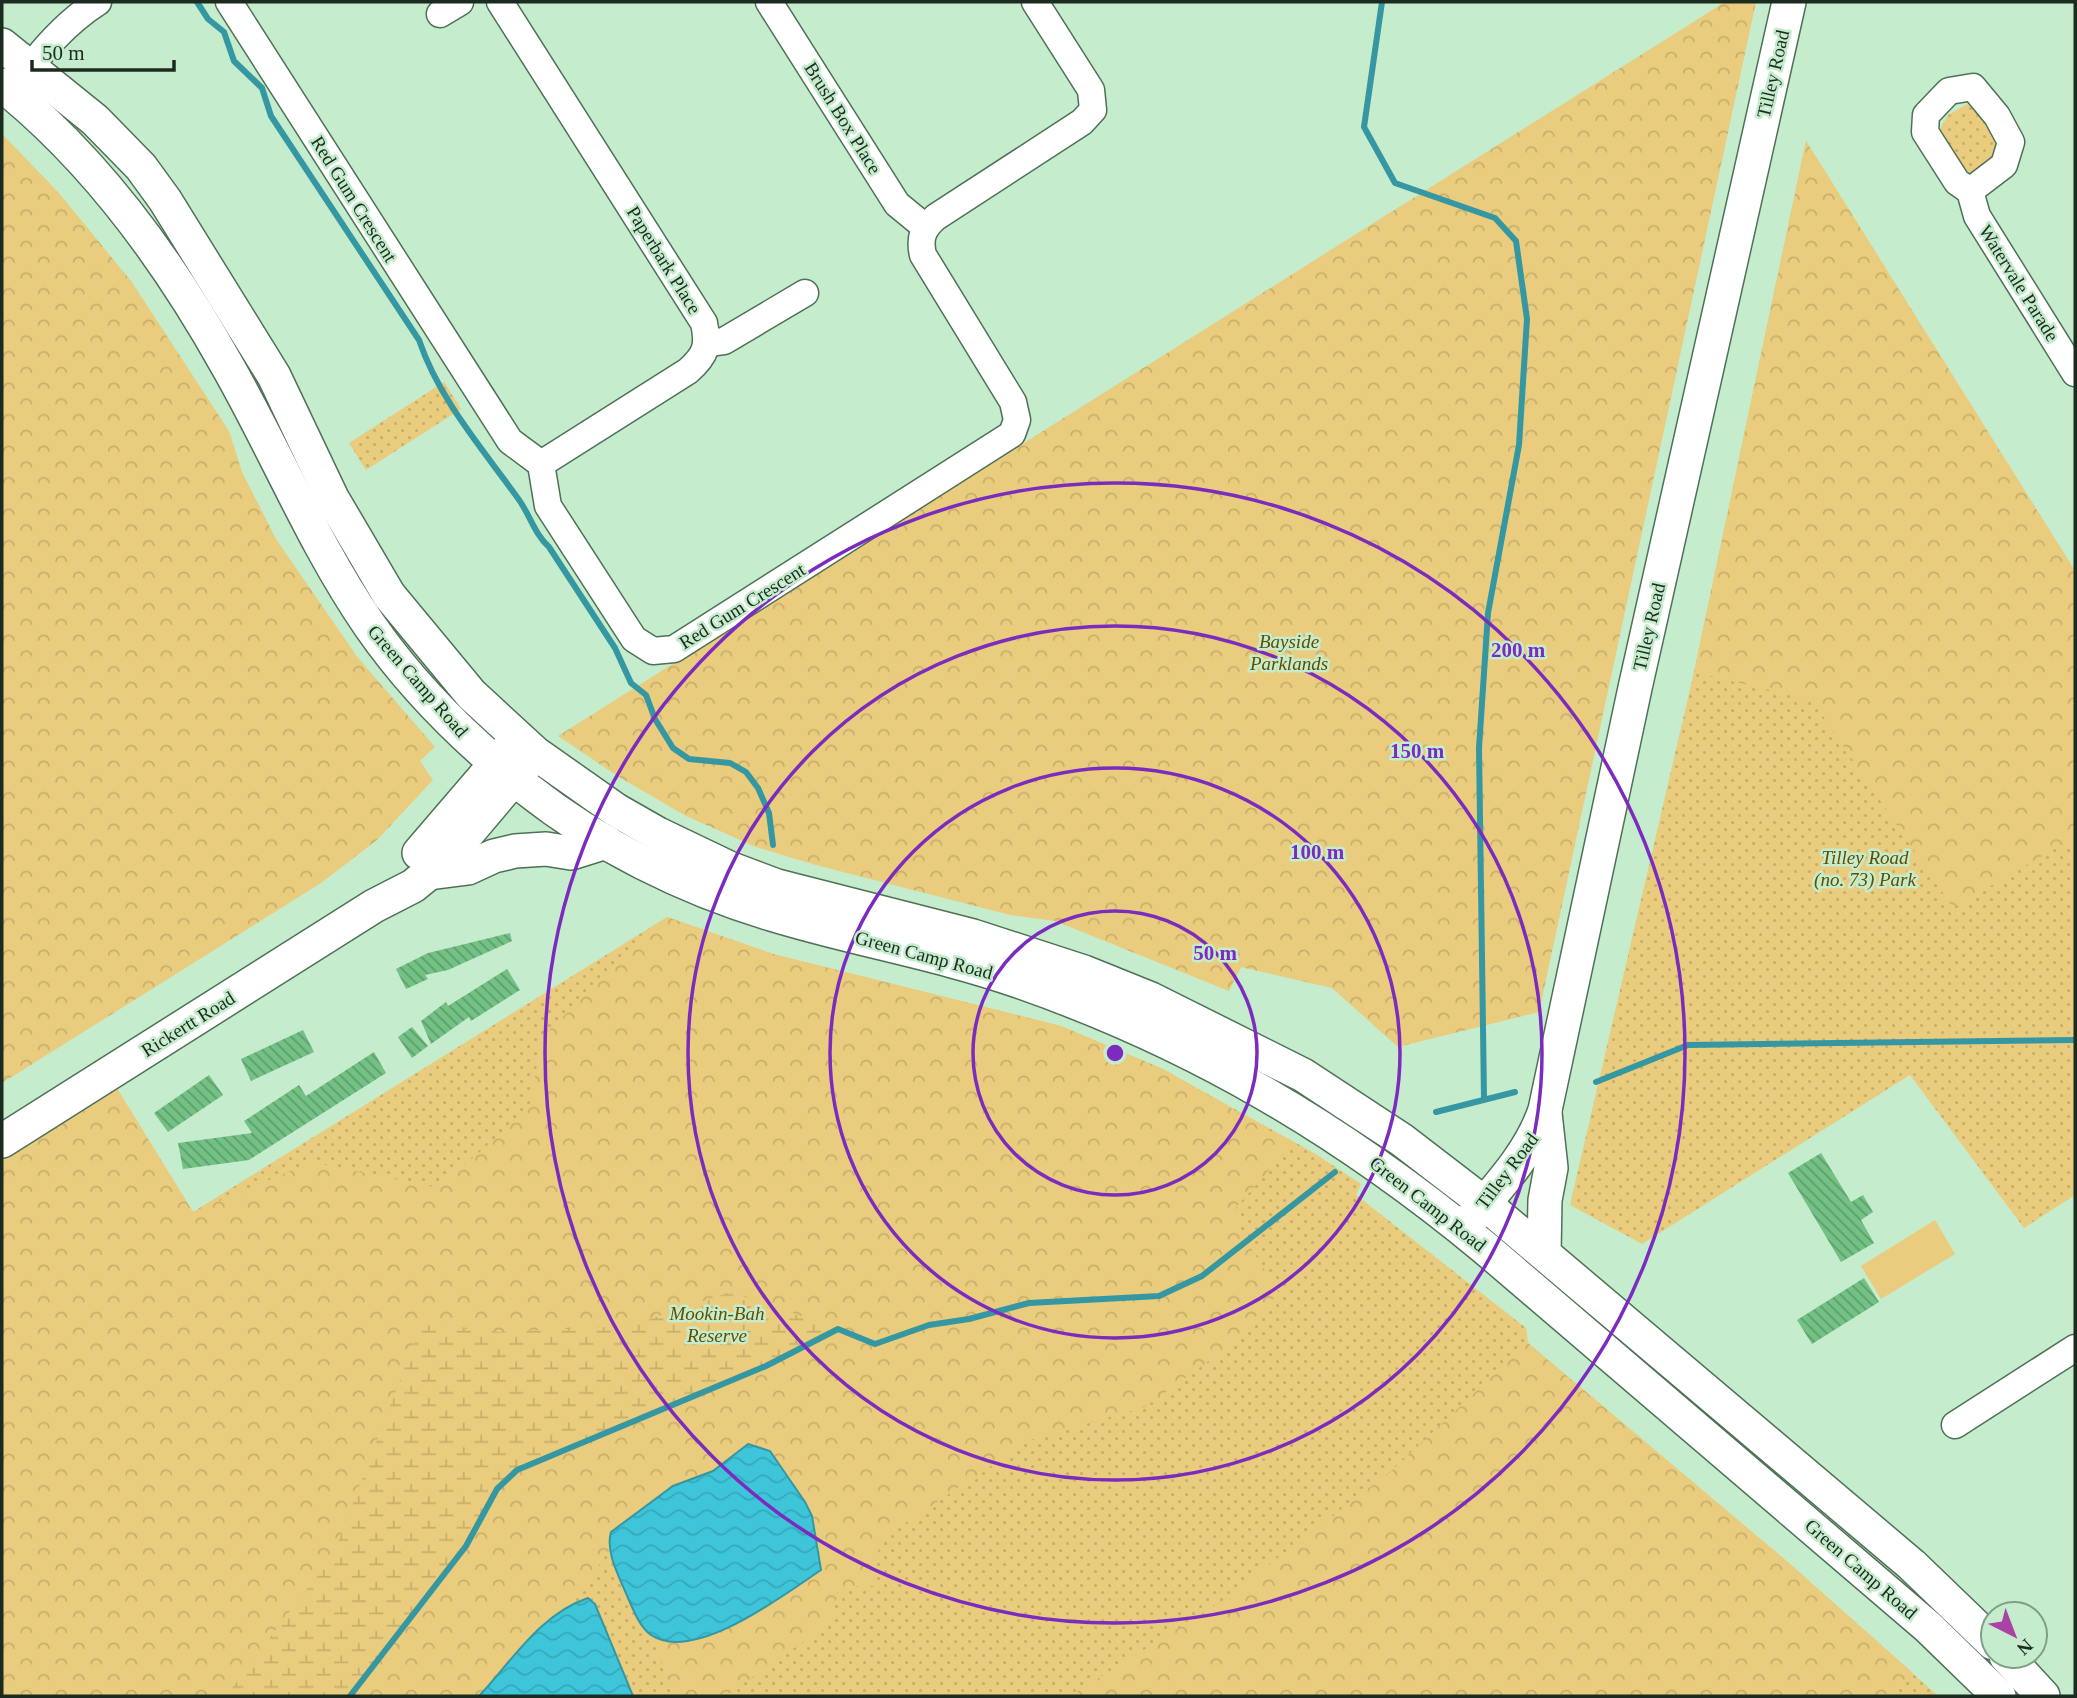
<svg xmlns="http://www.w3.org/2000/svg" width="2077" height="1698" font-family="'Times New Roman',serif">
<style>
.grass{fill:url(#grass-dots)}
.forest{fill:url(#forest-crowns)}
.wetland{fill:url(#wetland-marsh)}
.garden{fill:#e9cc7d}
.water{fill:url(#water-waves);stroke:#3497a2;stroke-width:2}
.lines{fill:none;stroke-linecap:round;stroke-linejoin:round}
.stream{stroke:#3497a2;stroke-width:6}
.building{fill:url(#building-back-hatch)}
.minor-casing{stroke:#4e7155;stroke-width:29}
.major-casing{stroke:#4e7155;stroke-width:36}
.minor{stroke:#fff;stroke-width:26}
.major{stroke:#fff;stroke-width:33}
.ring{fill:none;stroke:#7b2cbf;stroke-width:3.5}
.labels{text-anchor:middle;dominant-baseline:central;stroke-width:5;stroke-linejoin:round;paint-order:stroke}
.street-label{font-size:19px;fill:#1c2b1f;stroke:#c5eccc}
.park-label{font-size:19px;font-style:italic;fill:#624d00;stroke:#c5eccc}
.centre{fill:#7b2cbf;stroke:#c5eccc;stroke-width:3.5}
.ring-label{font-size:21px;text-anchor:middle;font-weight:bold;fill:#7b2cbf;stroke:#c5eccc;stroke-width:5;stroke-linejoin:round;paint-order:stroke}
</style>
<defs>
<pattern id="grass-dots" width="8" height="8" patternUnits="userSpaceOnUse" patternTransform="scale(1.75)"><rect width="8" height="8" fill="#e9cc7d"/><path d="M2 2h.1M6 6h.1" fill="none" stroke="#c7af6c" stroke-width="1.8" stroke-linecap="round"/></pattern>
<pattern id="forest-crowns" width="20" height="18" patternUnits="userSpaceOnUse" patternTransform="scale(1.75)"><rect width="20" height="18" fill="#e9cc7d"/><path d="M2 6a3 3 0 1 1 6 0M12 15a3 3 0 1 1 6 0" fill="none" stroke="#c7af6c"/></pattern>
<pattern id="wetland-marsh" width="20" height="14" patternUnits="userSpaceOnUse" patternTransform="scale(1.75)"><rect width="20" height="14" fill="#e9cc7d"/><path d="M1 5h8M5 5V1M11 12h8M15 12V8" fill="none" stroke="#c7af6c"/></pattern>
<pattern id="water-waves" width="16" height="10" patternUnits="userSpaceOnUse" patternTransform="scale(1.75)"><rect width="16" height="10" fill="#3ec5da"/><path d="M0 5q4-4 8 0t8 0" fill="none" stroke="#36a9bb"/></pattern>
<pattern id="building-back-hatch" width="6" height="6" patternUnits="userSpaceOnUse" patternTransform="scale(1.75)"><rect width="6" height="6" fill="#73c185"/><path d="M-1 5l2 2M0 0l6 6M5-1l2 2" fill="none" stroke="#5e9d6c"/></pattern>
</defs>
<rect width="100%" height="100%" fill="#c5eccc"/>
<g class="grass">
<path d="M 1967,104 C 1990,114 1998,133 2000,158 L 1972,175 L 1956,163 L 1938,133 L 1948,115 Z"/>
<polygon points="1806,141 2075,571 2075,1195 2024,1228 1910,1075 1642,1244 1570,1205 1694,672"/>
<polygon points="444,382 461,409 366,470 349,443"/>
<polygon points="667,917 773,954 1061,1026 1163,1069 1314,1153 1361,1184 1356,1195 1526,1328 1528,1343 1790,1564 1938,1696 2,1696 2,1159 116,1087 193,1212"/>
</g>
<g class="forest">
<polygon points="1725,2 1756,2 1539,1012 1398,1047 1332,988 1241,967 1229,991 1055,921 1010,915 816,865 756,847 686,816 619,777 558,736"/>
<polygon points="2,134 58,192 131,281 229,431 242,472 276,539 358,658 435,747 420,761 433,780 377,840 321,883 2,1083"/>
<polygon points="1806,141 2075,571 2075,837 1953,908 1812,700 1694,672"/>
<polygon points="667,917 773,954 1061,1026 1163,1069 1293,1144 1236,1207 1241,1232 1279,1293 1221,1352 1145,1407 1030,1440 880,1540 873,1586 839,1587 831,1622 726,1696 675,1696 650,1634 668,1642 820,1558 805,1502 788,1481 741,1448 713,1471 673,1486 611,1532 610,1549 573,1603 522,1644 505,1668 479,1696 350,1696 466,1546 497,1489 517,1470 766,1366 837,1328 730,1292 630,1326 501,1332 421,1325 334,1553 226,1696 2,1696 2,1159 116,1087 193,1212 312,1162 438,1188 529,1109 542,1037"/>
<polygon points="1528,1343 1790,1564 1913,1673 1883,1696 1070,1696 1222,1601 1391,1471"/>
</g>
<polygon class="wetland" points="730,1292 838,1329 766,1366 517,1470 497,1489 466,1546 350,1696 226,1696 334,1553 421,1325 501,1332 630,1326"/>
<polygon class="garden" points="1935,1220 1955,1254 1881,1299 1861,1266"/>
<g class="water">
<path d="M 748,1444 L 770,1451 L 805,1502 L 812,1516 L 821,1570 C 785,1594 694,1664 651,1635 C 639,1626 634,1611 628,1598 C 620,1578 605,1553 611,1532 L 673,1486 L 713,1471 Z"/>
<path d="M 588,1598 L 595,1604 L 633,1696 L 479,1696 C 512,1661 540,1614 588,1598 Z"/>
</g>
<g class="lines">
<g class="stream">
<path d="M 197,2 L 208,19 L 224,32 L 234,61 L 262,88 L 271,116 L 419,340 C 439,399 481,447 517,497 C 530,514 533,532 549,547 L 615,648 L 631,683 L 646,695 L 655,719 L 673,748 L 689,759 L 730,763 L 746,772 L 758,788 L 769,813 L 773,845"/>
<polyline points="1382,2 1364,127 1395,183 1495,218 1516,241 1527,319 1519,445 1488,613 1479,748 1484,1098"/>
<polyline points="1596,1082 1688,1045 2075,1040"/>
<polyline points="1436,1112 1515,1092"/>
<polyline points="350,1696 466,1546 497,1489 517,1470 766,1366 838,1329 875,1344 929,1325 969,1319 1029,1303 1159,1296 1202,1276 1335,1172"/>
</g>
</g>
<g class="building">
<polygon points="510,933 512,941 448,970 425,975 428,979 406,989 396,969 428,953"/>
<polygon points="507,969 520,990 471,1021 469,1017 431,1044 421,1021 446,1002 448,1006"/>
<polygon points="412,1027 428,1046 412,1058 398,1037"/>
<polygon points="303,1030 314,1052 251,1081 241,1059"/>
<polygon points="374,1052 386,1073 249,1160 183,1169 178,1143 252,1133 244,1121 299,1085 306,1096"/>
<polygon points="209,1075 223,1095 168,1132 154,1113"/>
<polygon points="1821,1153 1851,1202 1863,1195 1873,1212 1861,1220 1874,1243 1841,1262 1788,1173"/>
<polygon points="1864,1278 1879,1302 1812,1344 1797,1320"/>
</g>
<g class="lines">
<defs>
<g id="minor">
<path d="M 229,2 L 510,441 L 541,464 L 548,506 L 634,639 L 653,651 L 674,649 L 1012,434 L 1017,420 L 1013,402 L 923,255 C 919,238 923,228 936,217 L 1082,122 L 1093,110 L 1091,90 L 1035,2"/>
<path d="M 500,2 L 704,323 C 709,346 706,355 688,371 L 541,464"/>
<polyline points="769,2 897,204 925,227"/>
<polyline points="440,14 460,2"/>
<path d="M 18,82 C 42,51 65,23 98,2"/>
<polyline points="1970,191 2004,165 2011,142 1997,116 1973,87 1949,91 1926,115 1925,132 1957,182 1970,191 1977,216 2075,373"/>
<polyline points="708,343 724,341 805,293"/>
<polyline points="1955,1425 2075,1348"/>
</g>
<g id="major">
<polyline points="2,45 95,120 141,167 165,200 274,376 332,498 389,595 471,694 535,753 616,810 658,834 729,868 777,886 973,936 1084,972 1151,999 1303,1075 1402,1140 1484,1203 1912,1565 1993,1643"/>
<path d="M 2,85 C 97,161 169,261 228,367 C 277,453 314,545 370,626 C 413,688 468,742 527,789 C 598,845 684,888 771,914 C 852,939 938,953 1018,981 C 1194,1042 1342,1130 1485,1248 L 1928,1627 L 1999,1696"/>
<polyline points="419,853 509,748"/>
<polyline points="429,873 468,868 494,856 515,851 546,849 571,853 606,842"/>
<polyline points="2,1141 374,906 413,886 429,873 456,847 527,763"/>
<path d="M 1471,1219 C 1499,1186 1531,1152 1545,1110 L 1635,688 L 1789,2"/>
<polyline points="1544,1253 1545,1200 1551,1168 1545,1113"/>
<polyline points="2006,1656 2043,1696"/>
</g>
</defs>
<use href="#minor" class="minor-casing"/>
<use href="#major" class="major-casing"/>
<use href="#minor" class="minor"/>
<use href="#major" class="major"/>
</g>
<g class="ring">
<circle cx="1115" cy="1053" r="142"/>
<circle cx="1115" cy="1053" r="285"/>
<circle cx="1115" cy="1053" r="427"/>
<circle cx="1115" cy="1053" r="570"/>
</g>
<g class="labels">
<g class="street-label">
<text transform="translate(1773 74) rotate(-77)">Tilley Road</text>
<text transform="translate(843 118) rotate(58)">Brush Box Place</text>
<text transform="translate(354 199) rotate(58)">Red Gum Crescent</text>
<text transform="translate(664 260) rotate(58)">Paperbark Place</text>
<text transform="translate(2019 283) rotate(58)">Watervale Parade</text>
<text transform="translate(742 606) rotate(-32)">Red Gum Crescent</text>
<text transform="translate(1649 627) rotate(-77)">Tilley Road</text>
<text transform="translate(418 681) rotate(49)">Green Camp Road</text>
<text transform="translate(924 955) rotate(15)">Green Camp Road</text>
<text transform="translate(188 1024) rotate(-32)">Rickertt Road</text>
<text transform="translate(1507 1171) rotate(-53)">Tilley Road</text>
<text transform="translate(1428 1204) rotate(38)">Green Camp Road</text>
<text transform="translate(1861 1569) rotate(41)">Green Camp Road</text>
</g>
<g class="park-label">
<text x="1289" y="641">Bayside<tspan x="1289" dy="22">Parklands</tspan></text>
<text x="1865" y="857">Tilley Road<tspan x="1865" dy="22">(no. 73) Park</tspan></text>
<text x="717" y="1313">Mookin-Bah<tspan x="717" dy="22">Reserve</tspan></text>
</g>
</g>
<circle cx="1115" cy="1053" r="10" class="centre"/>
<g class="ring-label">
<text x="1518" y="657">200 m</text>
<text x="1417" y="758">150 m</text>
<text x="1317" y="859">100 m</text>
<text x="1215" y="960">50 m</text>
</g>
<rect width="2077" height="1698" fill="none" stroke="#1c2b1f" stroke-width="7"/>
<g transform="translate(2014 1635) rotate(138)"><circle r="33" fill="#c5eccc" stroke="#819f87" stroke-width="2"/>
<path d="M0-5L12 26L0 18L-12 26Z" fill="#ab42a5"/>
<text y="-10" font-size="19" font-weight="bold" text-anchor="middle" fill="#1c2b1f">N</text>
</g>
<path d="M32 60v10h142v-10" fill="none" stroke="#1c2b1f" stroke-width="3.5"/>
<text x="42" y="60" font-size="21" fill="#1c2b1f" stroke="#c5eccc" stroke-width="5" paint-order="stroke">50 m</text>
</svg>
